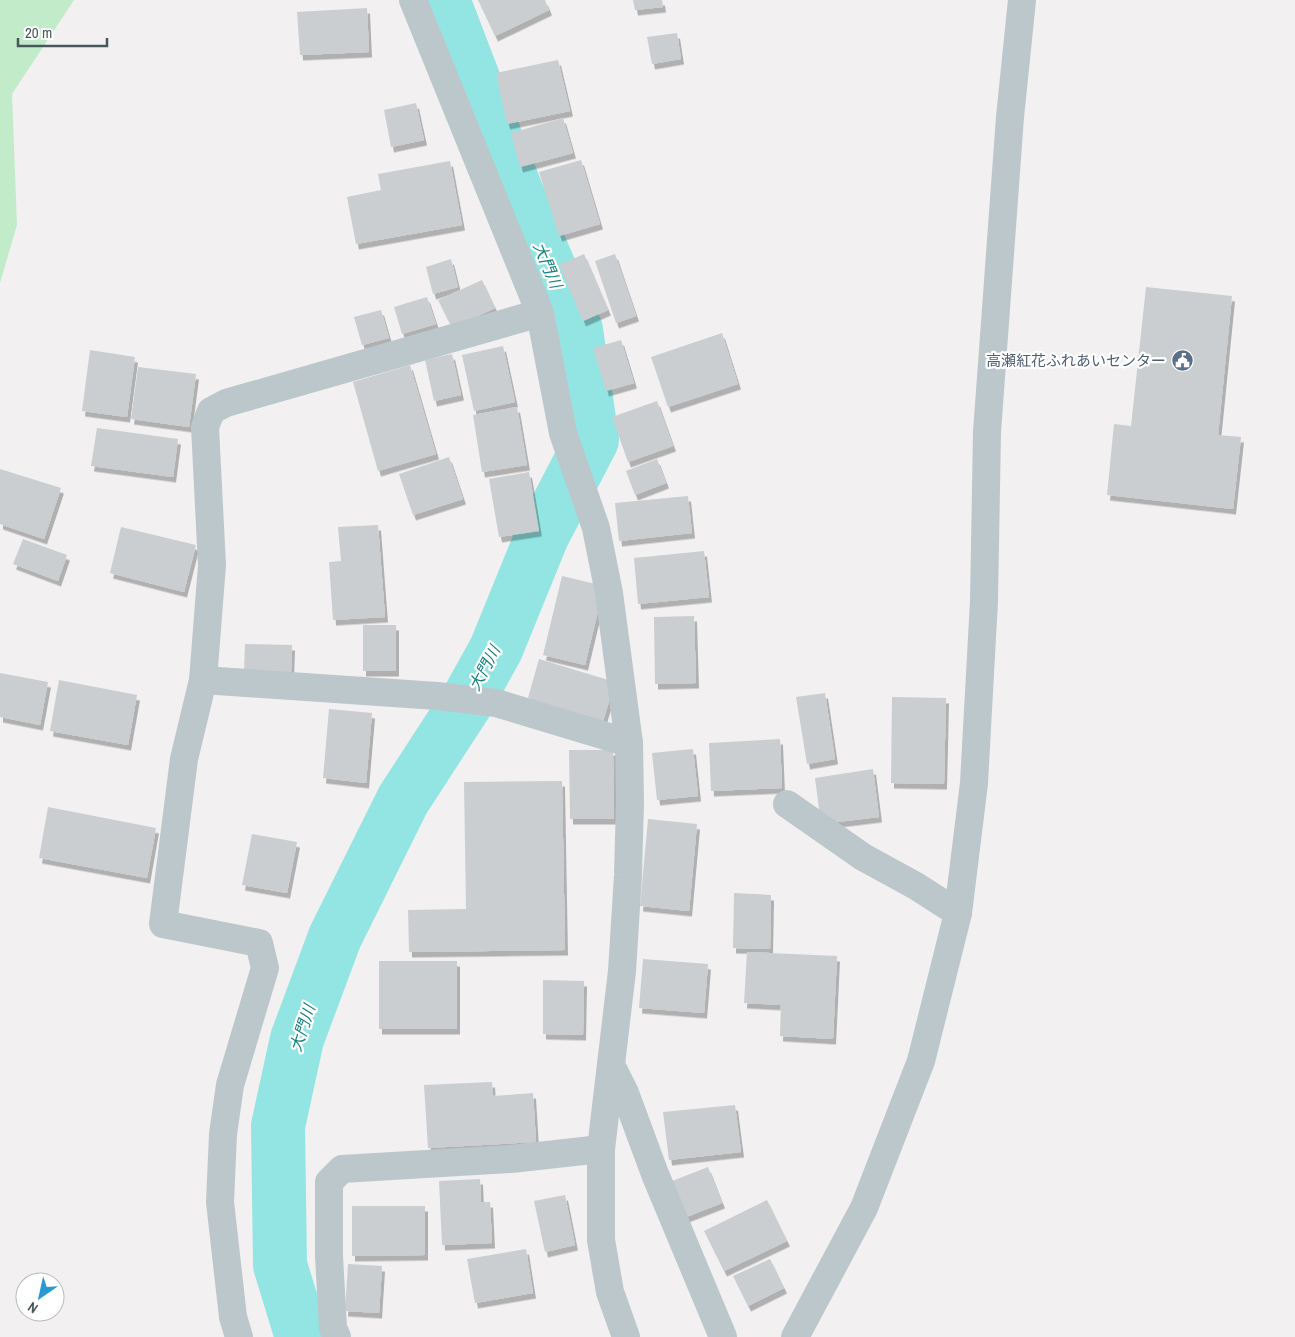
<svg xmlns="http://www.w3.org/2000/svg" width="1295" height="1337" font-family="'Archivo Narrow','Noto Sans JP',sans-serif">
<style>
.green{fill:#c2ecc9}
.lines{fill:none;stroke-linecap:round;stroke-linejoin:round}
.river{stroke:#93e5e4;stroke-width:54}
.building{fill:#caced1;filter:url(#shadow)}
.minor{stroke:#bcc7cb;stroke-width:28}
.labels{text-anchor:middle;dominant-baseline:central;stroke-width:4.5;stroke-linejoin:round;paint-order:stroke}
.service-label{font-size:15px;fill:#4e5e75;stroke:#fff;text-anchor:end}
.water-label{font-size:16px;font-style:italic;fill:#178381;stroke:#fff}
</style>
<defs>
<filter id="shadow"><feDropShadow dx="3" dy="5.5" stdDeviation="0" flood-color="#0004"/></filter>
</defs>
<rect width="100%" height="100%" fill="#f2f0f0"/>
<polygon class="green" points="0,0 74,0 12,94 17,225 0,283"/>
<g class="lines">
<polyline class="river" points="302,1337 280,1265 278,1126 297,1039 335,937 403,800 466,703 496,649 542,536 592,440 576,330 516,191 443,0"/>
</g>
<g class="building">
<polygon points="478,0 545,0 549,10 495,36"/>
<polygon points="633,0 662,0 663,7 635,10"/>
<polygon points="367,8 369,52 300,55 297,12"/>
<polygon points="677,33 681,59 652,64 647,37"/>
<polygon points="558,60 570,111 507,124 496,73"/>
<polygon points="416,103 424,140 391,147 384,110"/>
<polygon points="563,118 573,153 520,167 511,133"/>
<polygon points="581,160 600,224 559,236 539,172"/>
<polygon points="450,161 462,225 356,244 347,197 381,190 378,174"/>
<polygon points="584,254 608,310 583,321 559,265"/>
<polygon points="615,254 636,316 616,323 595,261"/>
<polygon points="451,259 458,287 433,294 426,267"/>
<polygon points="482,280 495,308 452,328 438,300"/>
<polygon points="1146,287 1232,296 1218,435 1241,437 1233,509 1107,495 1114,424 1131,426"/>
<polygon points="427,297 436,324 402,334 394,307"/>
<polygon points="381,310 389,338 362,345 354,317"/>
<polygon points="722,333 738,384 668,407 651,357"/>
<polygon points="621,340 634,383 606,391 593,348"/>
<polygon points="503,346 515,402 474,411 462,355"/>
<polygon points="90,350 135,357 127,417 82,411"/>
<polygon points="452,354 461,395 434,401 425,360"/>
<polygon points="410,365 436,454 378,471 353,382"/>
<polygon points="138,367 196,374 189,427 131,419"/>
<polygon points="657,401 673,446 628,462 612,417"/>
<polygon points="517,407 527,465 482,472 473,415"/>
<polygon points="97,428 178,439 173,477 91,466"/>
<polygon points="449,457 463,499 413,515 399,474"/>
<polygon points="657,459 666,483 635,495 626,471"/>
<polygon points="0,469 61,488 44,539 0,524"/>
<polygon points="529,472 539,531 499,537 489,479"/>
<polygon points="688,496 692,533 619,541 615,503"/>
<polygon points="378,525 385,617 333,620 329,562 341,561 338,527"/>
<polygon points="121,527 196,545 184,592 110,573"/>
<polygon points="23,539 67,555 58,581 13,564"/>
<polygon points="704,551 709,597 638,604 634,558"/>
<polygon points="562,576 604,586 585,665 543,655"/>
<polygon points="694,616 696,683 655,684 654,617"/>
<rect x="363" y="625" width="33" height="46"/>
<polygon points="245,644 292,645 291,673 244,672"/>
<polygon points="539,659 615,682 603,721 528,698"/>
<polygon points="0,673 48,682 40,725 0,717"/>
<polygon points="59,680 137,695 128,745 50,731"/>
<polygon points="825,693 835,759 807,764 796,697"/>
<polygon points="892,697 946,698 944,784 891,783"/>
<polygon points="329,709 372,713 366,783 323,778"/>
<polygon points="780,739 782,788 711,791 709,743"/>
<polygon points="693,749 698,796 657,800 652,753"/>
<polygon points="569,750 613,750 614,819 570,819"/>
<polygon points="873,769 879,817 821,824 815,778"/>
<polygon points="562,781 565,950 409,952 408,910 466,909 464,782"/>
<polygon points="48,807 156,828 147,878 39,858"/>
<polygon points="648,819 697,824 689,911 640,906"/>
<polygon points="252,834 297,842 287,893 242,885"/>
<polygon points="734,893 771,895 770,949 733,948"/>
<polygon points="747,952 837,956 833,1039 780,1036 781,1005 744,1003"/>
<polygon points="643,959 708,964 704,1013 639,1008"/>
<rect x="379" y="961" width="78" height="68"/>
<polygon points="543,980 584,981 583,1035 543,1034"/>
<polygon points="492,1082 493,1096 533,1093 536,1142 428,1148 424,1085"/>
<polygon points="735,1105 741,1152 669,1160 663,1112"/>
<polygon points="708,1167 722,1203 681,1219 667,1183"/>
<polygon points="480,1179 481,1202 490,1202 492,1243 442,1245 439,1181"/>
<polygon points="565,1195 575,1245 545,1252 534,1201"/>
<polygon points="767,1200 787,1241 724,1271 704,1231"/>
<polygon points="352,1206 425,1206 425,1255 352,1256"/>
<polygon points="526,1249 533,1293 475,1303 467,1259"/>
<polygon points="770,1259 784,1288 748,1306 733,1276"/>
<polygon points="348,1264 382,1266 379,1313 345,1311"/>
</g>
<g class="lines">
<g class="minor">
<polyline points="413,0 540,313 563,433 596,528 609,593 629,743 630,802 628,875 622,971 601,1149 601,1240 610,1292 626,1337"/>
<polyline points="203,680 437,696 496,703 629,743"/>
<polyline points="787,804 863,857 916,886 958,913"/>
<polyline points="611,1065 625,1093 655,1174 723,1337"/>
<polyline points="239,1337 233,1317 220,1202 223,1134 230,1085 265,968 259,943 163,924 184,759 203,680 212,565 205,427 211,411 226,403 540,313"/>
<polyline points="337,1337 333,1328 329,1256 329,1182 342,1169 511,1159 601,1149"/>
<polyline points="795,1337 864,1208 921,1061 958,913 974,783 984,601 987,432 1010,117 1022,0"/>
</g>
</g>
<defs>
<symbol id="civic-disc" viewBox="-11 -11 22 22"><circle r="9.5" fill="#5c6f8a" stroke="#fff"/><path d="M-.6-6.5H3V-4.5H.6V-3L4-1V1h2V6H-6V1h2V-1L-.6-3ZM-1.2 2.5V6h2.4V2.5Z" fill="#fff"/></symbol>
</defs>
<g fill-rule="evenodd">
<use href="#civic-disc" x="1170" y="348" width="25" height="25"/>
</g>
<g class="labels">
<g class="service-label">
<text x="1166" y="360">高瀬紅花ふれあいセンター</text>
</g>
<g class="water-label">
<text transform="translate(548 265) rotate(67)">大門川</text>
<text transform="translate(484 668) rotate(-62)">大門川</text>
<text transform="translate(302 1028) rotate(-72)">大門川</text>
</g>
</g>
<g transform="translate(40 1297) rotate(214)"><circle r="24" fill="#ffffff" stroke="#b6bcbd"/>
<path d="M0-4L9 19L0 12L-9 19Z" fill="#2899d3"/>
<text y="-8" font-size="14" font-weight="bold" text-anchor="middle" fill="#49575b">N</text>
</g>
<path d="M18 38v8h89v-8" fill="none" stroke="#49575b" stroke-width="2.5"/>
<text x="25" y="38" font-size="15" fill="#49575b" stroke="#ffffff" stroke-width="4" paint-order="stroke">20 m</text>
</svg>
